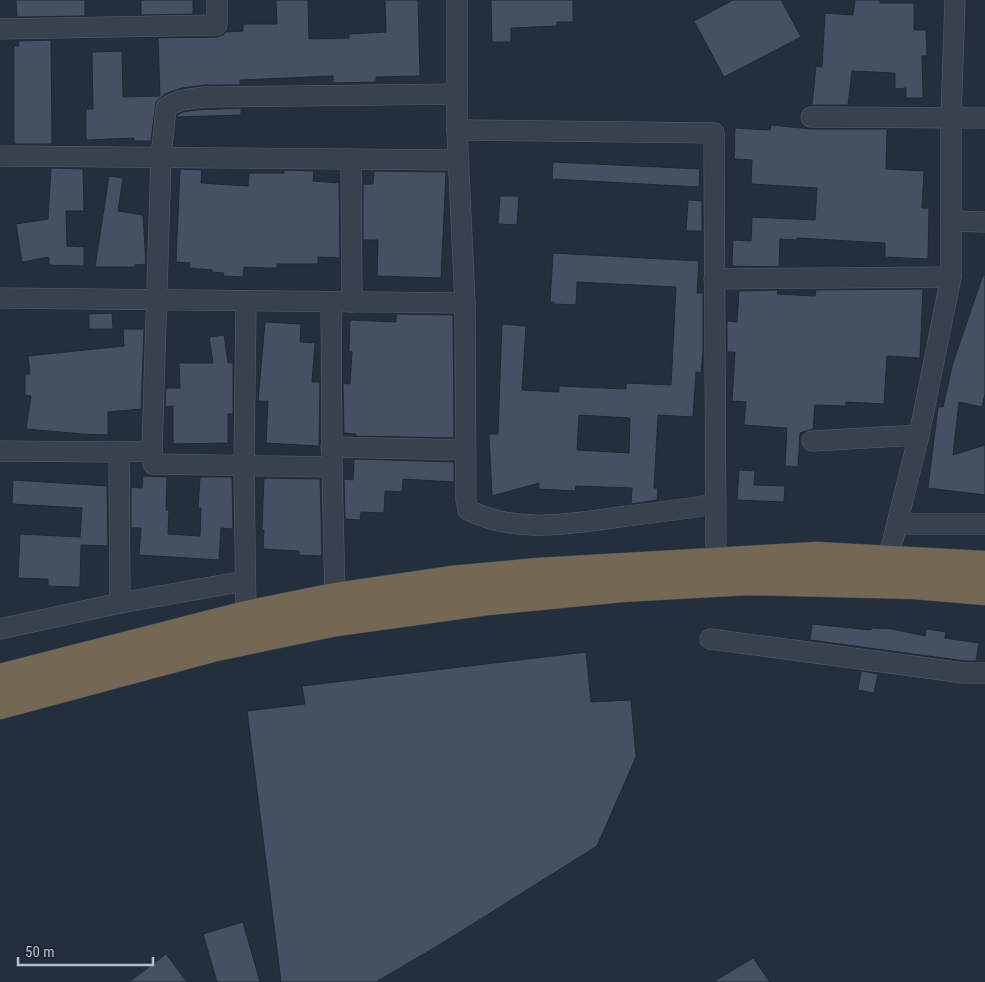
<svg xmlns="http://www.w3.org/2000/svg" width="985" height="982" font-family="'Roboto Condensed',sans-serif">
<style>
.building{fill:#455162;stroke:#1f2835;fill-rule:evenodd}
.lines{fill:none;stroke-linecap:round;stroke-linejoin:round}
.street-casing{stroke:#565f6c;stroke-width:21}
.highway-casing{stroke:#434c59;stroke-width:29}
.street{stroke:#38414e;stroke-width:20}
.highway{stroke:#746855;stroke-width:28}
</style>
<rect width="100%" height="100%" fill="#242f3e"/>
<g class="building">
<polygon points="16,0 85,0 85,16 17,17"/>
<polygon points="141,0 193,0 193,14 141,15"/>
<polygon points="276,0 308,0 309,39 349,38 349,34 386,32 385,0 418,0 420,76 376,77 376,82 333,83 333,76 240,80 240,85 204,85 182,88 165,94 156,102 151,141 134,141 134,138 86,140 86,109 93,109 92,52 122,51 123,97 160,96 158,38 217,37 223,35 226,32 243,31 243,24 277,24"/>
<polygon points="491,0 573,0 573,22 557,22 557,26 511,28 511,42 492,42"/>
<polygon points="733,0 781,0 801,37 724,77 694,21"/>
<polygon points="855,0 880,0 880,3 914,3 914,30 926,30 927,56 922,56 923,98 906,98 906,88 895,89 895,73 852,71 848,105 812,105 816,66 822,67 825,13 853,15"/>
<polygon points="51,40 52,144 14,144 14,46 19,46 18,41"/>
<polygon points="241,108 241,115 177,117 177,115 183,112 195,110"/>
<polygon points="771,125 811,129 887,129 886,169 924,171 922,208 929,208 928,259 885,257 885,243 797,238 797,240 780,239 779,267 732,266 733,240 751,241 752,217 815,220 817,188 751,184 752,160 734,159 735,128 770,130"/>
<polygon points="553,162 700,169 699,187 552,179"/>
<polygon points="51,168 83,169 84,211 66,211 67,246 84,247 84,266 49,265 49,257 22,262 16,224 48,219"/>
<polygon points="180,169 202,170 201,183 248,186 249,173 284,173 284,170 314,171 313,181 339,183 340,258 318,257 318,264 277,264 277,268 266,268 244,267 243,277 223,276 224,273 212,272 212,270 189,268 190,263 176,262"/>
<polygon points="374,171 446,172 441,278 377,276 378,240 363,240 363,184 373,184"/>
<polygon points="109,176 123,178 118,211 143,215 146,264 135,265 135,267 95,267"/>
<polygon points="500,196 519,196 517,225 498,224"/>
<polygon points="688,200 702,201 702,231 686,231"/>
<path d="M 553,253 L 699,261 L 697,293 L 703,293 L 703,350 L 701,373 L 696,372 L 693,417 L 658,415 L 654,488 L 658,488 L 657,500 L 631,504 L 632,488 L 576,486 L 575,491 L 539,489 L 539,483 L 492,496 L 489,434 L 498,434 L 502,324 L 526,326 L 522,390 L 559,392 L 559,386 L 626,389 L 626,383 L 671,385 L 676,287 L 577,282 L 576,305 L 554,304 L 554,302 L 550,302 ZM 579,415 L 630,418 L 629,453 L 577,450 Z"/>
<polygon points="983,275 985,275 985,394 982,407 959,402 953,455 985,445 985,495 928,488 938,407 943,407 953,363"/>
<polygon points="923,289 920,358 887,356 884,404 846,402 846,406 815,405 813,429 800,433 798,467 785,466 787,428 744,425 746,402 732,401 735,352 727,352 727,321 737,322 739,291 778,290 777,294 815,296 816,290"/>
<polygon points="112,313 113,329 89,329 89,314"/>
<polygon points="396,314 453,315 454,438 356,436 356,434 344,433 343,383 350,384 352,352 349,352 350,320 396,322"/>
<polygon points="265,322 301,324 300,342 315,343 312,382 320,382 319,446 266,443 268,401 258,401"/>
<polygon points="123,329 144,329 141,409 108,412 108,435 83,434 26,429 31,396 25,395 25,374 30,374 28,356 124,346"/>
<polygon points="224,335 228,363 233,363 233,414 228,414 228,443 173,444 173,406 165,407 166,388 180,388 179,363 213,363 209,337"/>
<polygon points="354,459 454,462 454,482 403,479 402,492 385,491 384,513 361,512 360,520 345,519 344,479 353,480"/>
<polygon points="739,470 755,471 754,485 785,486 784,502 737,500"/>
<polygon points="143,476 167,477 166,510 169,510 168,534 200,536 201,508 198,508 200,477 232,477 233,529 221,528 219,560 139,555 141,528 131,528 131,487 142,488"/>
<polygon points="264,478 320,479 322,556 299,555 299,551 263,549 264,530 262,530"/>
<polygon points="13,480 107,486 108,546 81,545 80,587 48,586 48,579 18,578 20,534 80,537 82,508 12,504"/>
<polygon points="812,624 871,630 871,628 892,629 925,636 926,629 946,632 945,638 979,643 976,661 965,661 810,640"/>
<polygon points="586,652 591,702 631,700 636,757 597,846 444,942 376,982 281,982 247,711 305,704 302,686"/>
<polygon points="861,671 878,674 874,693 858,690"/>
<polygon points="243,922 260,982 217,982 203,934"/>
<polygon points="166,954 187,982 129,982"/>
<polygon points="753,958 770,982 713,982"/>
</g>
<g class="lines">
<defs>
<g id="street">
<path d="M 457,0 L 457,130 L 465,303 L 466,500 L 468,510 C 516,534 569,524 620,517 C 652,513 684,509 716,504"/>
<polyline points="0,29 217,25 217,0"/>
<polyline points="811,117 985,118"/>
<polyline points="457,130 714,133 716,562"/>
<polyline points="0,156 459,160"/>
<polyline points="351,159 352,302"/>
<polyline points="951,221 985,222"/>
<polyline points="714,279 951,277"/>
<polyline points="0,298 465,303"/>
<polyline points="246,301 244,466 246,615"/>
<polyline points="331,302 332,467 335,597"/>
<polyline points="812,441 919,435"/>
<polyline points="331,447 465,450"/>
<polyline points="0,451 119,452 152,451"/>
<polyline points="119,452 120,603"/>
<path d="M 332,467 L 153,464 L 152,451 L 161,158 L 166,108 C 177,99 190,99 204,97 L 457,94"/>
<polyline points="897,524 985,524"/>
<polyline points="888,560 919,435 951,277 951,118 955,0"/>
<polyline points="0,629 120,603 245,581"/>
<polyline points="710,639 964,673 985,673"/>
</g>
<g id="highway">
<polyline points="0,678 246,615 335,597 451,580 537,572 817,556 985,565"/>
<polyline points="0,705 216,647 331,623 489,601 622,588 748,581 914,585 985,591"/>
</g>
</defs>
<use href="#street" class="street-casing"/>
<use href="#highway" class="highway-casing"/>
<use href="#street" class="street"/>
<use href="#highway" class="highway"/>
</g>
<path d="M18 957v8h135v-8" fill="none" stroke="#b4bcc9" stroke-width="2.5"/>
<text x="25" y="957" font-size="15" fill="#b4bcc9" stroke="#1d2633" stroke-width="4" paint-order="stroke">50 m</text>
</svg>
